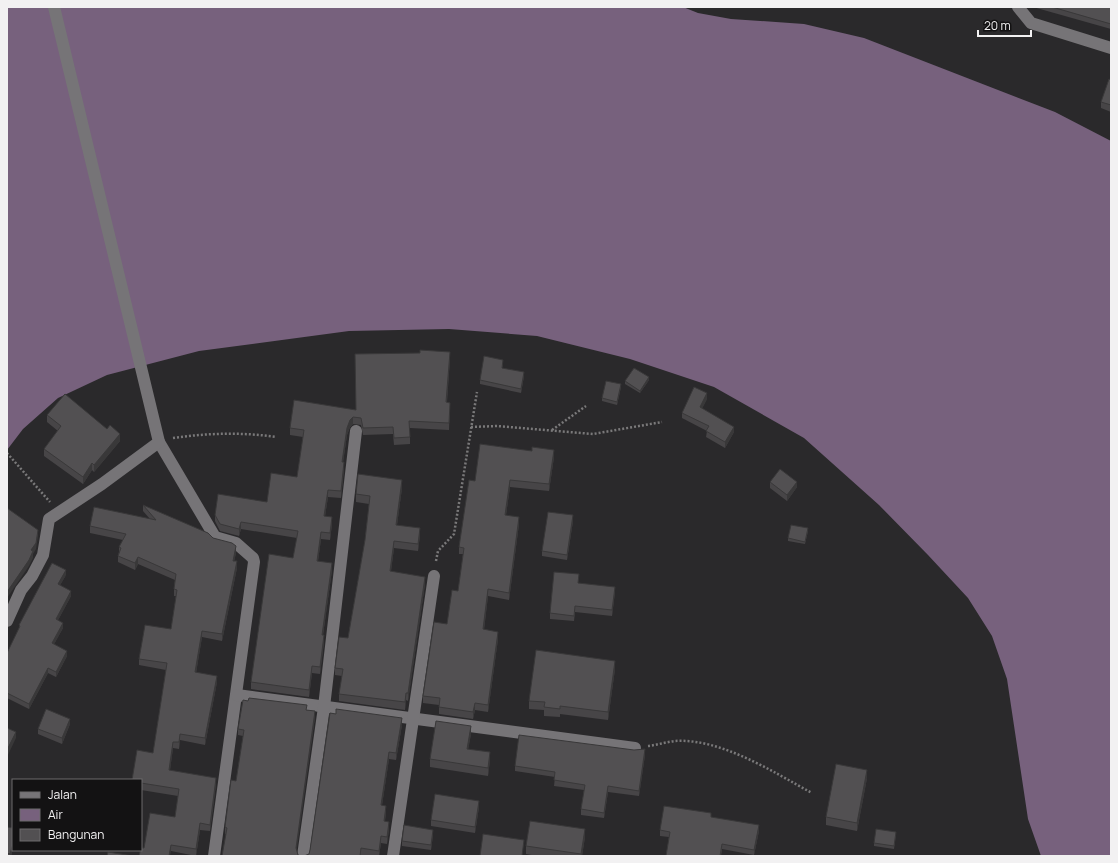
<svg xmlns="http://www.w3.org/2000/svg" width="1118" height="863" font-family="Manrope,sans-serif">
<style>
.water{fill:#77617d}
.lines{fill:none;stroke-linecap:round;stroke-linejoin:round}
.path{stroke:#7a797a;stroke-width:2.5;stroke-dasharray:2 2;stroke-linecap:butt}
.street{stroke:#767477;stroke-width:12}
.wall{fill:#474547}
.shaded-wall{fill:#393839}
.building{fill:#525052;stroke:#393839}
</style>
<rect width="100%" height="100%" fill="#2a292b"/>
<polygon class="water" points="7,7 683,7 698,13 731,19 804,24 864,38 1055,112 1111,141 1111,856 1041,856 1028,819 1007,679 992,636 968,598 928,555 879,505 804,438 714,387 630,359 537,336 449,329 349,331 199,351 107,375 58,398 23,429 7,450"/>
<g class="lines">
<g class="path">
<polyline points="471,427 497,426 593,434 662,422"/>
<polyline points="552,430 586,406"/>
<path d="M 173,438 C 208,433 242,432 276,437"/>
<polyline points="7,453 50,502"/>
<polyline points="436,561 438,551 454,534 477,392"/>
<path d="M 648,746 C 657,745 666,742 675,741 C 721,738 773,772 812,793"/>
</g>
<g class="street">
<polyline points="1018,7 1031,23 1111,48"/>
<polyline points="159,442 215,537 236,543 253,558 254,562 214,856"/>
<polyline points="7,621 21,590 32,576 43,555 49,519 102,484 159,442 54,7"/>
<polyline points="237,695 635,748"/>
<polyline points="303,856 324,707 356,431"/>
<polyline points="393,856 434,576"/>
</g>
</g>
<g class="wall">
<polygon points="1033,7 1111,7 1111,29"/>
<polygon points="1111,80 1111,112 1101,108 1101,102"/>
<polygon points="450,359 447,402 450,403 449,430 410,428 410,444 394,445 393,434 363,435 361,425 353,424 350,427 347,435 343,462 344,469 341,498 328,497 325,516 332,524 330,540 321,539 318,561 332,570 323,635 324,642 320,674 312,673 309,697 251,689 251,682 293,558 297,538 241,529 239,536 220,531 215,521 215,515 267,502 297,477 303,437 290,435 290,428 356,410"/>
<polygon points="503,364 502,368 524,376 521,393 480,384 480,380"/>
<polygon points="649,380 640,393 625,384 625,381"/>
<polygon points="621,387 617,405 602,401 602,398"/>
<polygon points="707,399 702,408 734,432 725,448 706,437 707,431 682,418 682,413"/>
<polygon points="47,415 120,441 94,472 92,470 83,484 44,456 44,449 58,431 47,422"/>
<polygon points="554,457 549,491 510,487 506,515 519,524 509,600 488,596 484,630 498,639 488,712 475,710 473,719 439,714 439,705 423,703 423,696 458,591 463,554 459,554 459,547 475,481"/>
<polygon points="770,482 797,487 787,501 770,488"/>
<polygon points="402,488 397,525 420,535 418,551 394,548 391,571 425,584 408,701 406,700 405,710 339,701 339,694 342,676 335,675 335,668 348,638 365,540 369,504 356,502 356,494"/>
<polygon points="143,505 213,538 236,553 234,561 237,568 222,641 202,637 196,673 217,682 205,745 180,740 179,749 173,748 170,770 216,784 210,831 200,830 196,856 171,851 144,848 175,817 178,796 141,790 141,780 153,753 166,670 139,665 139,659 171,629 176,596 174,596 174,589 175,580 138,564 135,570 118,562 118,556 119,552 119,547 123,540 90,533 90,526 150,519 143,511"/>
<polygon points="573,521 567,560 542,556 542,551"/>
<polygon points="808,531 805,544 788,541 788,538"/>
<polygon points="66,575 60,585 71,596 58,620 63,628 54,644 67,656 56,677 48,673 29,709 7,698 7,653 19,629 19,625"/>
<polygon points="578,583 615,592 612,616 575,612 574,621 550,619 550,613"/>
<polygon points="615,669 608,720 560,714 560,717 544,716 544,710 529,709 529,701"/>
<polygon points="307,710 315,717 296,850 298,855 225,834 225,827 236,781 243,736 238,735 238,729"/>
<polygon points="70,724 62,744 38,734 38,729"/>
<polygon points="402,725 396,760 389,759 382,805 386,812 385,821 389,829 387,844 381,843 379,856 370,856 361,855 309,854"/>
<polygon points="471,734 468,749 490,760 488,776 430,767 430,759"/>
<polygon points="645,755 639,796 608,792 604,818 581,815 581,809 584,790 554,786 555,777 515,771 515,766"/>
<polygon points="867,778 857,831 826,825 826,817"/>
<polygon points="479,807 475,833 431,826 431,820"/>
<polygon points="711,817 759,831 754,855 722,849 721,856 666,856 669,837 660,836 660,830"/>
<polygon points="7,827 13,828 13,849 11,856 7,856"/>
<polygon points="896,834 894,849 874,846 874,843"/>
<polygon points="433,835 431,850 402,846 402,841"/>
<polygon points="585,837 582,856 537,856 526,854 526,846"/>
</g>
<g class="shaded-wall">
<polygon points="450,352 450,359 446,409 446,402"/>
<polygon points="524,372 524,376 521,393 521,389"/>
<polygon points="649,377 649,380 640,393 640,391"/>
<polygon points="621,384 621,387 617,405 617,402"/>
<polygon points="707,393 707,399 700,413 700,407"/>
<polygon points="353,417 353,424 350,427 347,435 342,469 342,462 347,428 350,420"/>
<polygon points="734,427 734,432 725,448 725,442"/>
<polygon points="120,434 120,441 94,472 94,465"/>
<polygon points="554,450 554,457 549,491 549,484"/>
<polygon points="344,462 344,469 341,498 341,491"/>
<polygon points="92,463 92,470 83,484 83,477"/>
<polygon points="402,480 402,488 396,532 396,525"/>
<polygon points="510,480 510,487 505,522 505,515"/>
<polygon points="797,482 797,487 787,501 787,495"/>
<polygon points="328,490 328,497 324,523 324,516"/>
<polygon points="573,515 573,521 567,560 567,555"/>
<polygon points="332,517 332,524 330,540 330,533"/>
<polygon points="519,517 519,524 509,600 509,593"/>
<polygon points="241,522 241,529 239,536 239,529"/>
<polygon points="420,528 420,535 418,551 418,544"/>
<polygon points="38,530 38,536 36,549 33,554 33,558 29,566 7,598 7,592 31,550"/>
<polygon points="321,532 321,539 317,568 317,561"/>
<polygon points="394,541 394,548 390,578 390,571"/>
<polygon points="236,546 236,553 233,567 233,561"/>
<polygon points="138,557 138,564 135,570 135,563"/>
<polygon points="237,561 237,568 222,641 222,634"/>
<polygon points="332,563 332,570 322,642 322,635"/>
<polygon points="66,570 66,575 58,589 58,584"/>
<polygon points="425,577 425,584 408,701 408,693"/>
<polygon points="615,587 615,592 612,616 612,610"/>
<polygon points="488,589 488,596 483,636 483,629"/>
<polygon points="71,591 71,596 56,624 56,619"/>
<polygon points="63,623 63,628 52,648 52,643"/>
<polygon points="202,631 202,637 195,679 195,672"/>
<polygon points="498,632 498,639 488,712 488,705"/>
<polygon points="324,635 324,642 320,674 320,667"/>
<polygon points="67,651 67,656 56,677 56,672"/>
<polygon points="615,661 615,669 608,720 608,712"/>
<polygon points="312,666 312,673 309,697 309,690"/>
<polygon points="48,668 48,673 29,709 29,704"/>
<polygon points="217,676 217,682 205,745 205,738"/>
<polygon points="406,693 406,700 405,710 405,702"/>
<polygon points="475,703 475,710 473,719 473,712"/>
<polygon points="315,711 315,717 296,855 296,848"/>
<polygon points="402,718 402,725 396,760 396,753"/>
<polygon points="70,719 70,724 62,744 62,738"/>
<polygon points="471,726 471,734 467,757 467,749"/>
<polygon points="16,732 16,738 7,757 7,750"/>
<polygon points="180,734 180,740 179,749 179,742"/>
<polygon points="173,742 173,748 169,777 169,770"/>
<polygon points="645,749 645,755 639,796 639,791"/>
<polygon points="389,752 389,759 381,812 381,805"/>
<polygon points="490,752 490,760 488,776 488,768"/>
<polygon points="867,770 867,778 857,831 857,823"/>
<polygon points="216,778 216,784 210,831 210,825"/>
<polygon points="608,786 608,792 604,818 604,813"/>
<polygon points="479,801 479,807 475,833 475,827"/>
<polygon points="386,806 386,812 384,828 384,821"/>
<polygon points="389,822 389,829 387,844 387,837"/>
<polygon points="200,823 200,830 196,856 196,849"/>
<polygon points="759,825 759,831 754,855 754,850"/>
<polygon points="585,829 585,837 582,856 581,856"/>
<polygon points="433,830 433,835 431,850 431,845"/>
<polygon points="381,836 381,843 379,856 379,851"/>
<polygon points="13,844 13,849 11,856 10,856 10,854"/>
<polygon points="171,845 171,851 170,856 169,856"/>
</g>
<g class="building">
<polygon points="1052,7 1111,7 1111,24"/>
<polygon points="1109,79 1111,80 1111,105 1101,102"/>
<polygon points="420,350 450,352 446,402 450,403 449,423 409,421 410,437 394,438 393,427 363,428 361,418 353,417 350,420 347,428 342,462 344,462 341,491 328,490 324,516 332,517 330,533 321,532 317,561 332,563 322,635 324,635 320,667 312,666 309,690 251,682 269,554 293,558 298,531 241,522 239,529 220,524 215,515 218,494 267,502 271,473 297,477 304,430 290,428 294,400 356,410 355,354 420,353"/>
<polygon points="484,356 503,360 502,368 524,372 521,389 480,380"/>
<polygon points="634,368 649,377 640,391 625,381"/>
<polygon points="606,381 621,384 617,402 602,398"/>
<polygon points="694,387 707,393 700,407 734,427 725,442 706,431 709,426 682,413"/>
<polygon points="65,394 107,429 110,425 120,434 94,465 92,463 83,477 44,449 61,426 47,415"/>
<polygon points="480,444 532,451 532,447 554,450 549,484 510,480 505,515 519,517 509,593 488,589 483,629 498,632 488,705 475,703 473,712 439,707 440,698 423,696 434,622 447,624 452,590 458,591 464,548 459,547 469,480 475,481"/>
<polygon points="780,469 797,482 787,495 770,482"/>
<polygon points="358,474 402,480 396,525 420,528 418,544 394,541 390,571 425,577 408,693 406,693 405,702 339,694 343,669 335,668 339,637 348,638 365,540 370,496 356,494"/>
<polygon points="143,505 208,533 213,538 232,543 236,546 233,561 237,561 222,634 202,631 195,672 217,676 205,738 180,734 179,742 173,742 169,770 216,778 210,825 200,823 196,849 171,845 169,856 139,856 141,848 144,848 150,813 175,817 179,789 141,783 141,780 132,780 137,750 153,753 167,663 139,659 145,625 171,629 177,590 174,589 176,574 138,557 135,563 118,556 121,548 119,547 126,534 90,526 94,507 156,520"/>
<polygon points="7,508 38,530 36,543 31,550 33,551 29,560 7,592"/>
<polygon points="548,512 573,515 567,555 542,551"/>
<polygon points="791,525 808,528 805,542 788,538"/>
<polygon points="52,563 66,570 58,584 71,591 56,619 63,623 52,643 67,651 56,672 48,668 29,704 7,693 7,653 20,626 19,625"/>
<polygon points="554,572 579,574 578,583 615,587 612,610 575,606 574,616 550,613"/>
<polygon points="536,650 615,661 608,712 560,706 560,709 544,707 545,702 529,701"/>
<polygon points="249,698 307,705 306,710 315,711 296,848 298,855 300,856 222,856 227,828 225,827 231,780 236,781 244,730 238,729 243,700 248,701"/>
<polygon points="46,709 70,719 62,738 38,729"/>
<polygon points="336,709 402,718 396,753 389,752 381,805 386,806 384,821 389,822 387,837 381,836 379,851 361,848 360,856 304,856 309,854 310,850 330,713 336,714"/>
<polygon points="436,721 471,726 467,749 490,752 488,768 430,759"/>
<polygon points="7,728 16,732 7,750"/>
<polygon points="519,735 634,750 645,749 639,791 608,786 604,813 581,809 585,785 554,780 555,772 515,766"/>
<polygon points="836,764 867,770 857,823 826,817"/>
<polygon points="435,794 479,801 475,827 431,820"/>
<polygon points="664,806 711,813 711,817 759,825 754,850 722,844 720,856 666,856 670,832 660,830"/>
<polygon points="530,821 585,829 581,854 526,846"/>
<polygon points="404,825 433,830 431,845 402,841"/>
<polygon points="7,827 13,828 13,844 10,854 7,853"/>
<polygon points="876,829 896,832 894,846 874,843"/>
<polygon points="483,834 524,840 522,856 480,856"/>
<polygon points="108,852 133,856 107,856"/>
</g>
<rect width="1118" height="863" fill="none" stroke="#f2f1f2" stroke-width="16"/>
<rect x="12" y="779" width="130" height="72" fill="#131213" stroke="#6c6b6c"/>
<rect x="20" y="792" width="20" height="6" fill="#767477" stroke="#6c6b6c"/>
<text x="48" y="799" font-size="12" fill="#f2f1f2">Jalan</text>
<rect x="20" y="809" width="20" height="12" fill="#77617d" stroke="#6c6b6c"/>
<text x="48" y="819" font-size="12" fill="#f2f1f2">Air</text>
<rect x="20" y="829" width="20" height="12" fill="#525052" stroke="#6c6b6c"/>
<text x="48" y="839" font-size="12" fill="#f2f1f2">Bangunan</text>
<path d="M978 30v6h53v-6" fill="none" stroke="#f2f1f2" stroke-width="2"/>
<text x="984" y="30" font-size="12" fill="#f2f1f2" stroke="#131213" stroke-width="3" paint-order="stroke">20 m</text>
</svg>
